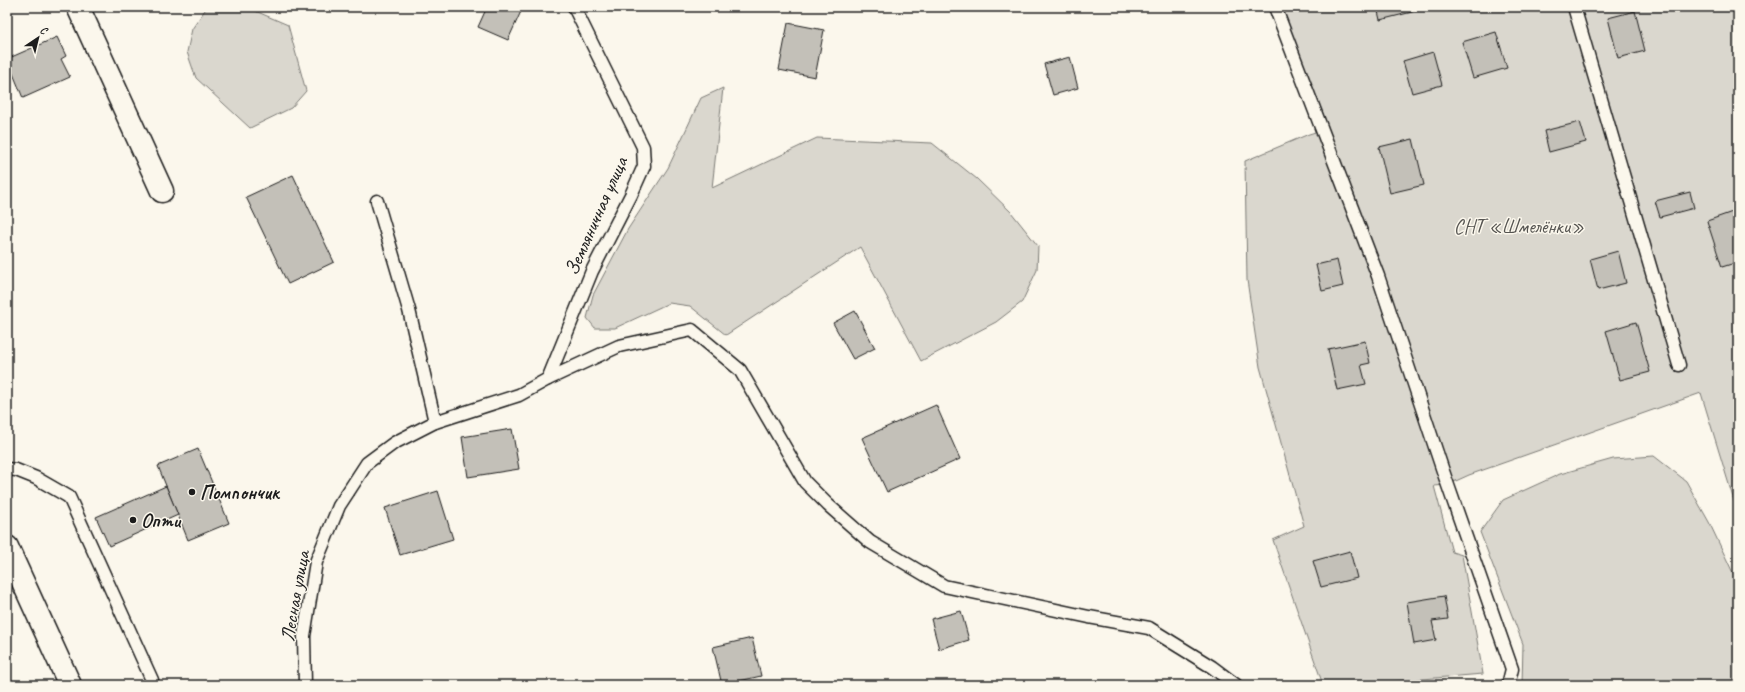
<svg xmlns="http://www.w3.org/2000/svg" width="1745" height="692" font-family="Caveat,sans-serif">
<style>
.green{fill:#dad7ce;stroke:#7b7a75}
.building{fill:#c3c0b8;stroke:#1c1c1c}
.lines{fill:none;stroke-linecap:round;stroke-linejoin:round}
.lane-casing{stroke:#1c1c1c;stroke-width:15}
.street-casing{stroke:#1c1c1c;stroke-width:25}
.primary-casing{stroke:#1c1c1c;stroke-width:25}
.lane{stroke:#fbf7ec;stroke-width:12}
.street{stroke:#fbf7ec;stroke-width:22}
.primary{stroke:#fbf7ec;stroke-width:22}
.poi-dot{fill:#1c1c1c;stroke:#fbf7ec;stroke-width:1.5}
.labels{text-anchor:middle;dominant-baseline:central;stroke-width:3;stroke-linejoin:round;paint-order:stroke}
.street-label{font-size:20px;fill:#1c1c1c;stroke:#fbf7ec}
.park-label{font-size:20px;fill:#555451;stroke:#fbf7ec}
.poi-label{font-size:20px;font-weight:bold;fill:#1c1c1c;stroke:#fbf7ec;text-anchor:start}
</style>
<rect width="100%" height="100%" fill="#fbf7ec"/>
<filter id="ink" filterUnits="userSpaceOnUse"><feTurbulence type="fractalNoise" baseFrequency=".025" numOctaves="2"/><feDisplacementMap in="SourceGraphic" scale="8" xChannelSelector="R" yChannelSelector="G"/><feConvolveMatrix kernelMatrix="1 2 1 2 8 2 1 2 1" color-interpolation-filters="sRGB"/></filter>
<g filter="url(#ink)">
<g class="green">
<polygon points="207,7 246,7 288,25 306,91 291,108 250,128 196,78 187,52 192,29"/>
<polygon points="1275,7 1738,7 1738,514 1701,393 1469,475 1447,485 1434,486 1452,552 1462,555 1483,674 1350,685 1323,685 1273,540 1304,526 1260,367 1247,280 1245,161 1309,134 1322,130"/>
<polygon points="723,88 712,188 817,138 932,143 977,179 1011,212 1038,246 1037,270 1022,302 996,322 921,361 860,247 726,335 690,306 669,303 615,328 595,328 587,318 593,295 628,229 668,168 701,98"/>
<polygon points="1654,456 1686,481 1709,522 1734,575 1738,579 1738,685 1522,685 1523,644 1480,532 1503,500 1560,474 1613,459"/>
</g>
<g class="building">
<polygon points="487,7 523,7 508,40 478,27"/>
<polygon points="1377,7 1415,7 1416,11 1380,20"/>
<polygon points="1635,11 1645,51 1618,58 1608,18"/>
<polygon points="788,23 824,30 815,77 779,70"/>
<polygon points="1496,32 1507,68 1473,78 1462,42"/>
<polygon points="57,37 66,56 61,59 70,77 23,98 7,59"/>
<polygon points="1433,52 1442,85 1412,93 1403,61"/>
<polygon points="1070,57 1078,88 1053,95 1044,64"/>
<polygon points="1580,122 1586,142 1549,152 1544,131"/>
<polygon points="1413,139 1424,185 1390,193 1379,147"/>
<polygon points="293,175 334,262 288,284 246,197"/>
<polygon points="1690,192 1694,208 1660,217 1655,201"/>
<polygon points="1738,210 1738,262 1722,267 1707,221"/>
<polygon points="1618,251 1626,283 1598,290 1590,259"/>
<polygon points="1337,260 1343,286 1322,291 1316,265"/>
<polygon points="855,311 875,348 853,359 833,323"/>
<polygon points="1636,322 1650,372 1620,380 1606,331"/>
<polygon points="1365,341 1370,363 1361,365 1366,384 1337,390 1328,349"/>
<polygon points="936,405 960,459 887,492 862,438"/>
<polygon points="512,429 519,469 468,477 462,437"/>
<polygon points="198,449 229,523 188,540 158,466"/>
<polygon points="166,486 178,515 109,546 96,517"/>
<polygon points="438,491 453,539 400,555 385,508"/>
<polygon points="1350,551 1357,578 1321,587 1313,561"/>
<polygon points="1444,596 1448,619 1432,621 1436,640 1414,644 1407,602"/>
<polygon points="961,611 969,640 939,649 931,619"/>
<polygon points="752,638 761,676 722,685 713,647"/>
</g>
<g class="lines">
<defs>
<g id="lane">
<polyline points="1275,7 1378,276 1444,474 1512,669 1508,685"/>
<polyline points="1574,7 1679,365"/>
<polyline points="377,201 409,310 435,422"/>
<polyline points="548,379 592,271 631,195 644,166 643,147 574,7"/>
<polyline points="7,469 16,470 36,478 69,497 152,680 151,685"/>
<polyline points="305,685 304,636 316,562 339,506 367,463 394,443 435,422 519,395 548,379 619,346 692,330 740,370 805,482 828,505 870,542 944,586 1089,617 1149,628 1212,667 1236,685"/>
</g>
<polyline id="street" points="78,7 162,191"/>
<polyline id="primary" points="7,547 70,685"/>
</defs>
<use href="#lane" class="lane-casing"/>
<use href="#street" class="street-casing"/>
<use href="#primary" class="primary-casing"/>
<use href="#lane" class="lane"/>
<use href="#street" class="street"/>
<use href="#primary" class="primary"/>
</g>
</g>
<g class="poi-dot">
<circle cx="192" cy="492" r="4"/>
<circle cx="133" cy="520" r="4"/>
</g>
<g class="labels">
<g class="street-label">
<text transform="translate(596 216) rotate(-66)">Земляничная улица</text>
<text transform="translate(295 596) rotate(-80)">Лесная улица</text>
</g>
<g class="park-label">
<text x="1519" y="226">СНТ «Шмелёнки»</text>
</g>
<g class="poi-label">
<text x="200" y="492">Помпончик</text>
<text x="141" y="520">Опти</text>
</g>
</g>
<rect width="1745" height="692" fill="none" stroke="#fbf7ec" stroke-width="24"/>
<rect x="12" y="12" width="1721" height="668" fill="none" stroke="#1c1c1c" stroke-width="1.5" filter="url(#ink)"/>
<g transform="translate(38 38) rotate(35)" stroke="#fbf7ec" stroke-width="3" paint-order="stroke">
<path d="M0-3L7 15L0 10L-7 15Z" fill="#1c1c1c"/>
<text y="-6" font-size="11" font-weight="bold" text-anchor="middle" fill="#1c1c1c">С</text>
</g>
</svg>
